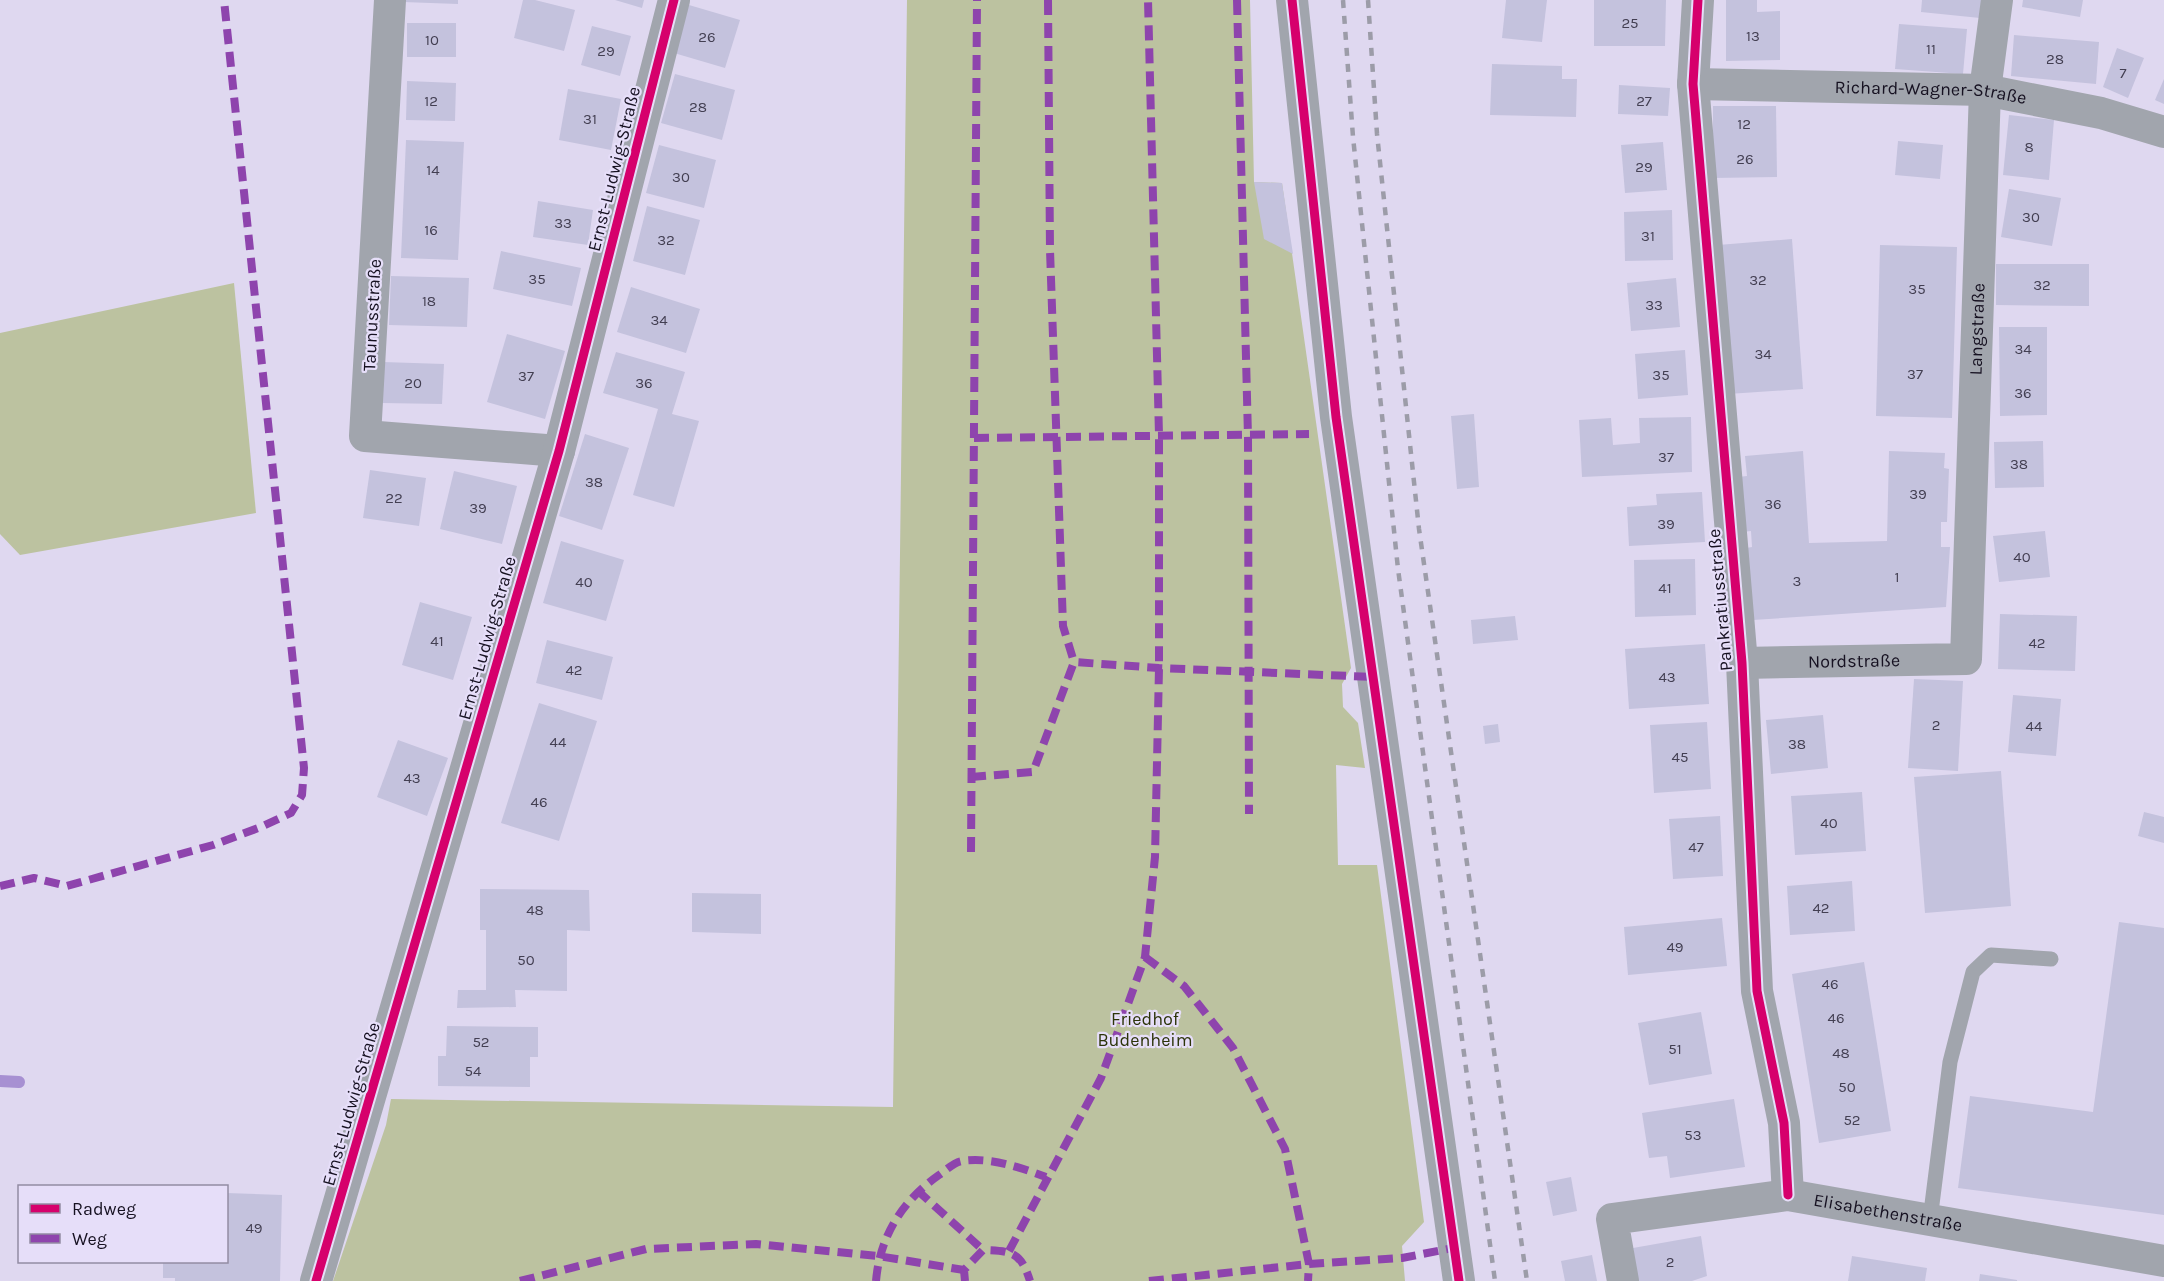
<svg xmlns="http://www.w3.org/2000/svg" width="2164" height="1281" font-family="Karla,sans-serif">
<style>
.green{fill:#bcc2a0}
.lines{fill:none;stroke-linecap:round;stroke-linejoin:round}
.stream{stroke:#a790d2;stroke-width:12}
.building{fill:#c4c2dd}
.lane{stroke:#a1a5ad;stroke-width:15}
.street{stroke:#a1a5ad;stroke-width:32}
.rail{stroke:#9c9ca8;stroke-width:4.5;stroke-dasharray:8 8;stroke-linecap:butt}
.quiet{stroke:#8e44ad;stroke-width:8;stroke-dasharray:15 8;stroke-linecap:butt}
.cycleway-casing{stroke:#e6def9;stroke-width:13}
.cycleway{stroke:#d6006c;stroke-width:9}
.labels{text-anchor:middle;dominant-baseline:central;stroke-width:4.5;stroke-linejoin:round;paint-order:stroke}
.number-label{font-size:15px;fill:#433f52}
.street-label{font-size:18px;fill:#161121;stroke:#e6def9}
.park-label{font-size:18px;fill:#2c3409;stroke:#e6def9}
</style>
<rect width="100%" height="100%" fill="#dfd8f0"/>
<g class="green">
<polygon points="907,0 1250,0 1254,182 1282,183 1351,668 1342,684 1343,707 1358,723 1365,768 1336,765 1338,865 1377,865 1424,1222 1402,1246 1405,1281 333,1281 386,1125 391,1099 893,1107"/>
<polygon points="234,283 256,513 20,555 0,534 0,333"/>
</g>
<g class="lines">
<polyline class="stream" points="0,1081 19,1082"/>
</g>
<g class="building">
<polygon points="403,0 458,0 458,4 403,2"/>
<polygon points="523,0 535,0 575,10 564,51 514,38"/>
<polygon points="615,0 644,0 642,8"/>
<polygon points="1506,0 1547,0 1542,42 1502,38"/>
<polygon points="1594,0 1666,0 1665,46 1594,46"/>
<polygon points="1726,0 1757,0 1757,12 1780,11 1780,60 1726,61"/>
<polygon points="1922,0 1982,0 1980,18 1921,12"/>
<polygon points="2023,0 2083,0 2080,17 2022,7"/>
<polygon points="689,5 740,20 725,68 674,53"/>
<rect x="407" y="23" width="49" height="34"/>
<polygon points="1899,24 1967,29 1963,74 1895,69"/>
<polygon points="592,26 631,36 620,76 581,65"/>
<polygon points="2014,35 2099,42 2096,84 2011,76"/>
<polygon points="2117,48 2144,58 2128,98 2103,87"/>
<polygon points="1492,64 1562,66 1562,79 1577,79 1576,117 1490,115"/>
<polygon points="675,74 735,90 722,140 661,123"/>
<polygon points="2164,79 2164,104 2155,100"/>
<polygon points="407,81 456,83 455,121 406,120"/>
<polygon points="1619,85 1670,88 1668,116 1618,114"/>
<polygon points="568,89 621,99 611,150 559,140"/>
<polygon points="1713,106 1776,106 1777,177 1713,178"/>
<polygon points="2009,115 2054,120 2049,180 2003,175"/>
<polygon points="406,140 464,142 458,260 401,258"/>
<polygon points="1898,141 1943,145 1940,179 1895,175"/>
<polygon points="1663,142 1667,190 1625,193 1621,145"/>
<polygon points="659,145 716,160 704,208 646,193"/>
<polygon points="1254,182 1282,183 1293,254 1264,239"/>
<polygon points="2009,189 2061,198 2052,246 2001,237"/>
<polygon points="538,201 593,210 588,245 533,237"/>
<polygon points="647,206 700,220 685,275 633,261"/>
<polygon points="1672,210 1673,260 1625,261 1624,212"/>
<polygon points="1792,239 1803,389 1728,394 1718,245"/>
<polygon points="1880,245 1957,247 1952,418 1876,416"/>
<polygon points="501,251 581,268 572,306 493,289"/>
<polygon points="1996,264 2089,264 2089,306 1996,305"/>
<polygon points="391,276 469,278 467,327 389,325"/>
<polygon points="1676,278 1680,327 1631,331 1627,283"/>
<polygon points="631,287 700,309 686,353 617,332"/>
<polygon points="1999,327 2047,327 2047,415 2000,416"/>
<polygon points="507,334 565,351 545,419 487,402"/>
<polygon points="1685,350 1688,395 1638,399 1635,354"/>
<polygon points="616,352 685,372 672,414 699,421 674,507 633,495 658,409 603,393"/>
<polygon points="383,362 444,364 442,404 382,403"/>
<polygon points="1474,414 1479,487 1457,489 1451,416"/>
<polygon points="1691,417 1692,472 1582,477 1579,420 1611,418 1613,445 1640,443 1639,418"/>
<polygon points="585,434 629,448 602,530 559,516"/>
<polygon points="2043,441 2044,487 1995,488 1994,442"/>
<polygon points="1803,451 1809,543 1887,541 1889,451 1945,453 1944,468 1949,469 1947,522 1941,522 1941,547 1950,547 1946,607 1753,620 1746,548 1752,547 1751,531 1742,532 1738,477 1747,476 1745,456"/>
<polygon points="370,470 426,478 419,526 363,518"/>
<polygon points="454,471 517,486 502,544 440,529"/>
<polygon points="1702,492 1705,542 1629,546 1627,507 1657,505 1656,494"/>
<polygon points="2045,531 2050,577 1999,582 1993,536"/>
<polygon points="561,541 624,560 606,621 543,603"/>
<polygon points="1695,559 1696,615 1635,617 1634,560"/>
<polygon points="420,602 472,617 453,680 402,665"/>
<polygon points="2000,614 2077,616 2075,671 1998,669"/>
<polygon points="1515,616 1518,640 1473,644 1471,620"/>
<polygon points="547,640 613,657 602,700 536,683"/>
<polygon points="1705,644 1709,704 1629,709 1625,649"/>
<polygon points="1914,679 1963,681 1958,771 1908,768"/>
<polygon points="2013,695 2061,699 2056,756 2008,752"/>
<polygon points="539,703 597,721 559,841 501,823"/>
<polygon points="1823,715 1828,768 1771,774 1766,720"/>
<polygon points="1707,722 1711,789 1654,793 1650,725"/>
<polygon points="1498,724 1500,742 1485,744 1483,726"/>
<polygon points="398,740 448,758 427,816 377,797"/>
<polygon points="2001,771 2011,906 1925,913 1914,777"/>
<polygon points="1862,792 1866,851 1795,855 1791,796"/>
<polygon points="2144,812 2164,817 2164,843 2138,836"/>
<polygon points="1720,816 1723,876 1673,879 1669,819"/>
<polygon points="1852,881 1855,931 1790,935 1787,886"/>
<polygon points="480,889 589,890 590,931 567,930 567,991 515,990 516,1007 457,1008 458,990 486,990 486,930 480,930"/>
<polygon points="692,893 761,894 761,934 692,932"/>
<polygon points="1722,918 1727,966 1628,975 1624,927"/>
<polygon points="2119,922 2164,928 2164,1215 1958,1188 1970,1096 2093,1112"/>
<polygon points="1864,962 1891,1131 1819,1143 1792,974"/>
<polygon points="1701,1012 1712,1074 1649,1085 1638,1023"/>
<polygon points="447,1026 538,1027 538,1057 530,1057 530,1087 438,1086 438,1056 446,1056"/>
<polygon points="1734,1099 1745,1167 1670,1178 1667,1156 1649,1158 1642,1113"/>
<polygon points="1571,1177 1577,1211 1553,1216 1546,1182"/>
<polygon points="226,1193 282,1195 280,1281 175,1281 175,1278 163,1278 163,1262 226,1262"/>
<polygon points="1701,1236 1707,1276 1692,1281 1638,1281 1633,1248"/>
<polygon points="1592,1255 1597,1281 1565,1281 1561,1261"/>
<polygon points="1852,1256 1927,1268 1925,1281 1848,1281"/>
<polygon points="1980,1274 2017,1280 2017,1281 1979,1281"/>
</g>
<g class="lines">
<polyline class="lane" points="1930,1220 1950,1062 1973,972 1991,955 2051,959"/>
<g class="street">
<polyline points="390,0 365,436 559,451"/>
<polyline points="1292,0 1336,417 1459,1281"/>
<polyline points="1698,0 1693,84 1742,663 1757,991 1784,1123 1788,1195"/>
<path id="s1" d="M 1693,84 L 1985,90 L 2101,113 L 2164,132"/>
<path id="s2" d="M 1742,663 L 1966,659 L 1985,90 L 1997,0"/>
<polyline points="316,1281 559,451 674,0"/>
<path id="s3" d="M 1623,1281 L 1612,1219 L 1788,1195 L 2164,1261"/>
</g>
<g class="rail">
<polyline points="1343,0 1353,137 1398,569 1495,1281"/>
<polyline points="1368,0 1377,134 1419,529 1527,1281"/>
</g>
<g class="quiet">
<polyline points="1048,0 1050,250 1063,626 1074,662"/>
<polyline points="1237,0 1248,437 1249,814"/>
<polyline points="974,438 1309,434"/>
<polyline points="971,777 1033,772 1074,662 1159,668 1373,677"/>
<polyline points="971,852 977,0"/>
<polyline points="0,886 34,878 67,886 213,845 261,827 291,813 302,795 304,768 224,0"/>
<polyline points="1145,957 1184,986 1233,1048 1285,1149 1309,1264 1308,1281"/>
<polyline points="917,1190 983,1250"/>
<polyline points="1009,1251 1101,1078 1145,957 1155,857 1159,668 1159,435 1148,0"/>
<polyline points="520,1281 646,1249 756,1244 878,1256 964,1270"/>
<path d="M 876,1281 C 880,1236 902,1201 939,1175 C 945,1171 954,1162 962,1161 C 991,1157 1019,1167 1046,1177"/>
<path d="M 965,1281 L 964,1270 L 983,1250 C 1012,1251 1021,1252 1030,1281"/>
<polyline points="1149,1281 1309,1264 1402,1258 1453,1248"/>
</g>
<defs>
<g id="cycleway">
<polyline points="1292,0 1336,417 1459,1281"/>
<polyline points="1698,0 1693,84 1742,663 1757,991 1784,1123 1788,1195"/>
<polyline points="316,1281 559,451 674,0"/>
</g>
</defs>
<use href="#cycleway" class="cycleway-casing"/>
<use href="#cycleway" class="cycleway"/>
</g>
<g class="labels">
<g class="number-label">
<text x="1630" y="23">25</text>
<text x="1753" y="36">13</text>
<text x="707" y="37">26</text>
<text x="432" y="40">10</text>
<text x="1931" y="49">11</text>
<text x="606" y="51">29</text>
<text x="2055" y="59">28</text>
<text x="2123" y="73">7</text>
<text x="431" y="101">12</text>
<text x="1644" y="101">27</text>
<text x="698" y="107">28</text>
<text x="590" y="119">31</text>
<text x="1744" y="124">12</text>
<text x="2029" y="147">8</text>
<text x="1745" y="159">26</text>
<text x="1644" y="167">29</text>
<text x="433" y="170">14</text>
<text x="681" y="177">30</text>
<text x="2031" y="217">30</text>
<text x="563" y="223">33</text>
<text x="431" y="230">16</text>
<text x="1648" y="236">31</text>
<text x="666" y="240">32</text>
<text x="537" y="279">35</text>
<text x="1758" y="280">32</text>
<text x="2042" y="285">32</text>
<text x="1917" y="289">35</text>
<text x="429" y="301">18</text>
<text x="1654" y="305">33</text>
<text x="659" y="320">34</text>
<text x="2023" y="349">34</text>
<text x="1763" y="354">34</text>
<text x="1915" y="374">37</text>
<text x="1661" y="375">35</text>
<text x="526" y="376">37</text>
<text x="413" y="383">20</text>
<text x="644" y="383">36</text>
<text x="2023" y="393">36</text>
<text x="1666" y="457">37</text>
<text x="2019" y="464">38</text>
<text x="594" y="482">38</text>
<text x="1918" y="494">39</text>
<text x="394" y="498">22</text>
<text x="1773" y="504">36</text>
<text x="478" y="508">39</text>
<text x="1666" y="524">39</text>
<text x="2022" y="557">40</text>
<text x="1897" y="577">1</text>
<text x="1797" y="581">3</text>
<text x="584" y="582">40</text>
<text x="1665" y="588">41</text>
<text x="437" y="641">41</text>
<text x="2037" y="643">42</text>
<text x="574" y="670">42</text>
<text x="1667" y="677">43</text>
<text x="1936" y="725">2</text>
<text x="2034" y="726">44</text>
<text x="558" y="742">44</text>
<text x="1797" y="744">38</text>
<text x="1680" y="757">45</text>
<text x="412" y="778">43</text>
<text x="539" y="802">46</text>
<text x="1829" y="823">40</text>
<text x="1696" y="847">47</text>
<text x="1821" y="908">42</text>
<text x="535" y="910">48</text>
<text x="1675" y="947">49</text>
<text x="526" y="960">50</text>
<text x="1830" y="984">46</text>
<text x="1836" y="1018">46</text>
<text x="481" y="1042">52</text>
<text x="1675" y="1049">51</text>
<text x="1841" y="1053">48</text>
<text x="473" y="1071">54</text>
<text x="1847" y="1087">50</text>
<text x="1852" y="1120">52</text>
<text x="1693" y="1135">53</text>
<text x="254" y="1228">49</text>
<text x="1670" y="1262">2</text>
</g>
<g class="street-label">
<text stroke="none"><textPath href="#s1" startOffset="238">Richard-Wagner-Straße</textPath></text>
<text transform="translate(614 169) rotate(-76)">Ernst-Ludwig-Straße</text>
<text transform="translate(372 315) rotate(-87)">Taunusstraße</text>
<text stroke="none"><textPath href="#s2" startOffset="554">Langstraße</textPath></text>
<text transform="translate(1720 600) rotate(-95)">Pankratiusstraße</text>
<text transform="translate(487 638) rotate(-74)">Ernst-Ludwig-Straße</text>
<text stroke="none"><textPath href="#s2" startOffset="112">Nordstraße</textPath></text>
<text transform="translate(351 1104) rotate(-74)">Ernst-Ludwig-Straße</text>
<text stroke="none"><textPath href="#s3" startOffset="342">Elisabethenstraße</textPath></text>
</g>
<g class="park-label">
<text x="1145" y="1019">Friedhof<tspan x="1145" dy="21">Budenheim</tspan></text>
</g>
</g>
<rect x="18" y="1185" width="210" height="78" fill="#e6def9" stroke="#938ca3" stroke-width="1.5"/>
<rect x="30" y="1204" width="30" height="9" fill="#d6006c" stroke="#938ca3" stroke-width="1.5"/>
<text x="72" y="1215" font-size="18" fill="#161121">Radweg</text>
<rect x="30" y="1234" width="30" height="9" fill="#8e44ad" stroke="#938ca3" stroke-width="1.5"/>
<text x="72" y="1245" font-size="18" fill="#161121">Weg</text>
</svg>
